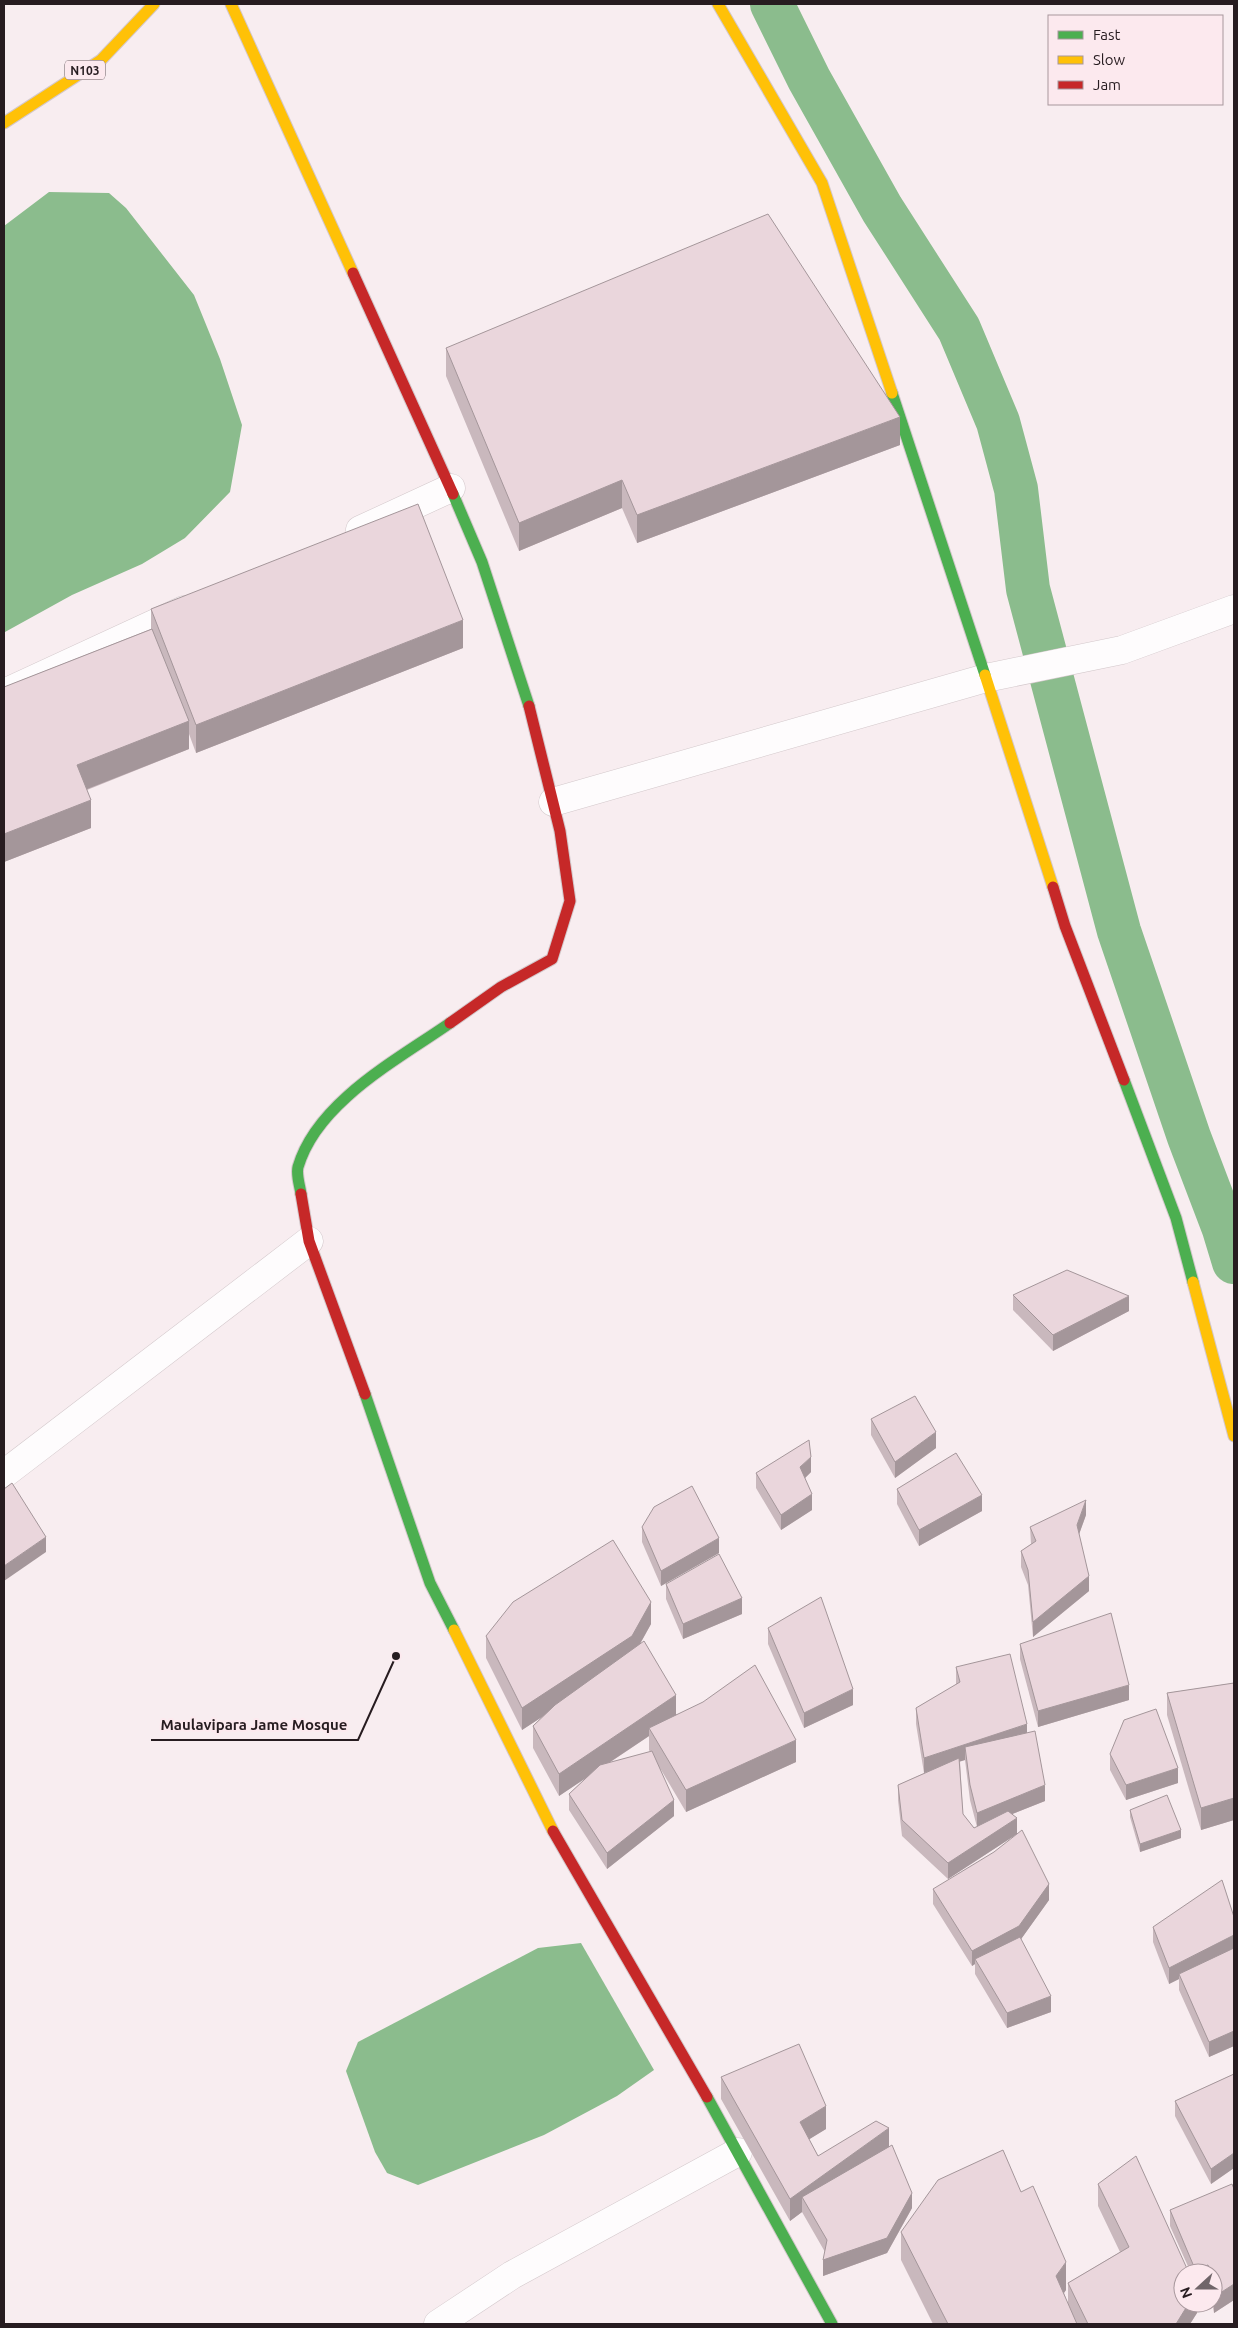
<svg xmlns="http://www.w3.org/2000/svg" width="1238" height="2328" font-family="Ubuntu,sans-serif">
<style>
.water{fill:#8bbc8d}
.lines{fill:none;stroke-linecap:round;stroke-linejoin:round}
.canal{stroke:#8bbc8d;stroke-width:44}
.street-casing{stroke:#d3c8cb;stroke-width:29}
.fast-casing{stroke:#d3c8cb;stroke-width:13}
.slow-casing{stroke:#d3c8cb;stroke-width:13}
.jam-casing{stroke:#d3c8cb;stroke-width:13}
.street{stroke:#fefcfd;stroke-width:28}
.fast{stroke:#4caf50;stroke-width:11}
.slow{stroke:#ffc107;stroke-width:11}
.jam{stroke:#c62828;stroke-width:11}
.wall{fill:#c9b8bd;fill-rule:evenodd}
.shaded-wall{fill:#a4969a}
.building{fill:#ead6dc;stroke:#a4969a}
.labels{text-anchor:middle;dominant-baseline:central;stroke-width:4;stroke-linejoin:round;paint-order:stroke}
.shield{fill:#fce9ee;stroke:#675a5e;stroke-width:1}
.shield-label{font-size:12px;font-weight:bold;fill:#271c20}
.leader{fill:none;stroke:#271c20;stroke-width:2}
.callout-dot{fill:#271c20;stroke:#fce9ee;stroke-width:2}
.callout-label{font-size:15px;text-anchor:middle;font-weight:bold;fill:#271c20;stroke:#fce9ee;stroke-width:4;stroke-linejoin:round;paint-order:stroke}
</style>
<rect width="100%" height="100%" fill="#f8edf0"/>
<g class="water">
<polygon points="49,192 109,193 126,208 194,295 220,359 242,425 230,492 185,538 142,564 72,595 5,632 4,226"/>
<polygon points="581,1943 654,2070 617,2096 544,2135 418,2185 387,2173 375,2152 346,2071 358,2042 538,1948"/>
</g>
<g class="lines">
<polyline class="canal" points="772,4 809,79 882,209 959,329 998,422 1016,489 1028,589 1119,931 1189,1137 1224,1229 1234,1262"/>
<defs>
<g id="street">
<polyline points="360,530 451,488"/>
<polyline points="4,693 184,610"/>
<polyline points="553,802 986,678 1122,650 1234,609"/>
<polyline points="4,1474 309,1241"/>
<polyline points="438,2324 512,2275 738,2152"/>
</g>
<g id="fast">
<polyline points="892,393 985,675"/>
<polyline points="453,494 482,562 529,706"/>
<polyline points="1124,1080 1176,1218 1193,1282"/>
<path d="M 301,1194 C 300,1186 296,1175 298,1167 C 317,1102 397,1060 450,1023"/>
<polyline points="365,1394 430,1583 454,1630"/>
<polyline points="707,2097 832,2324"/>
</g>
<g id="slow">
<polyline points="231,4 353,273"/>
<polyline points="718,4 822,183 892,393"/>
<polyline points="4,123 101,60 154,4"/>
<polyline points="985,675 1053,887"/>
<polyline points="1193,1282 1234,1436"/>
<polyline points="454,1630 553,1831"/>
</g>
<g id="jam">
<polyline points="353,273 453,494"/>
<polyline points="1053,887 1065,926 1124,1080"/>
<polyline points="450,1023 501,987 552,959 570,901 560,831 529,706"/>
<polyline points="301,1194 309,1241 365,1394"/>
<polyline points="553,1831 707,2097"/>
</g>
</defs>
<use href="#street" class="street-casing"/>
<use href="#fast" class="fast-casing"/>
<use href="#slow" class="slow-casing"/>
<use href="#jam" class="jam-casing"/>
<use href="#street" class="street"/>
<use href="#fast" class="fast"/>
<use href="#slow" class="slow"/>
<use href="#jam" class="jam"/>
</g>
<g class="wall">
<polygon points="446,348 900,445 637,543 622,508 519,551 446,376"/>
<polygon points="151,609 463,648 196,753 189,734 189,749 87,790 91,828 4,862 4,687 151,629"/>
<polygon points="1013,1295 1129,1311 1053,1351 1013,1310"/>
<polygon points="871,1419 936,1448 895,1478 871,1435"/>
<polygon points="811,1472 805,1478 812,1510 781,1530 756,1488 756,1473"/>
<polygon points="897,1489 982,1511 919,1546 897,1504"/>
<polygon points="1086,1515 1079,1534 1089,1591 1033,1637 1028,1585 1021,1567 1021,1551 1031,1544 1030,1527"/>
<polygon points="642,1527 719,1553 661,1586 642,1542"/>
<polygon points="666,1584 742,1614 683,1639 666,1599"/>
<path d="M 651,1624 L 640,1644 L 676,1714 L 796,1762 L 686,1812 L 660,1768 L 674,1816 L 607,1869 L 569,1810 L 569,1794 L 587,1777 L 559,1796 L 533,1748 L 533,1726 L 542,1717 L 522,1730 L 486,1658 L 486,1636 ZM 649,1736 L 649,1750 L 650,1752 L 609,1763 Z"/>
<polygon points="768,1628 853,1705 804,1728 768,1644"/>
<polygon points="1020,1644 1129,1700 1038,1727 1020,1659"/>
<path d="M 956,1667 L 1027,1733 L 1045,1801 L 1012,1814 L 1017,1834 L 948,1879 L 902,1836 L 898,1800 L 898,1785 L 929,1771 L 924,1773 L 916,1724 L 916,1708 L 956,1685 ZM 965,1760 L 970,1800 L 977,1827 L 974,1828 L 963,1814 L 960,1761 Z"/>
<polygon points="1234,1683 1234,1820 1201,1830 1167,1715 1167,1693"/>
<polygon points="1110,1754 1178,1783 1126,1800 1110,1770"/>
<polygon points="1130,1810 1181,1838 1140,1852 1130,1817"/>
<polygon points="933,1889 1049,1900 1021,1939 1051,2012 1007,2028 975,1974 975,1964 972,1966 933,1904"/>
<polygon points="1234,1917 1234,2046 1209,2057 1179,1990 1179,1979 1169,1984 1153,1942 1153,1927"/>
<polygon points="1234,2074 1234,2168 1211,2184 1175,2116 1175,2101"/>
<polygon points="721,2077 826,2129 809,2139 818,2156 889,2146 912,2208 887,2253 823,2276 825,2252 802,2212 790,2221 721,2099"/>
<polygon points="1098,2184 1197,2303 1197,2313 1190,2324 1077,2324 1072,2313 1077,2324 933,2324 901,2260 901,2232 1021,2192 1066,2290 1064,2293 1068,2304 1068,2283 1120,2252 1098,2206"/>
<polygon points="1234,2189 1234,2300 1214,2313 1212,2303 1213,2303 1213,2273 1191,2273 1170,2226 1170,2210"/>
</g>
<g class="shaded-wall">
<polygon points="900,417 900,445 637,543 637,515"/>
<polygon points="622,480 622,508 519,551 519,523"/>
<polygon points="463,620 463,648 196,753 196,725"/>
<polygon points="189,721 189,749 77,793 77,765"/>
<polygon points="91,800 91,828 4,862 4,834"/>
<polygon points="1129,1296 1129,1311 1053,1351 1053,1335"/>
<polygon points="936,1432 936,1448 895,1478 895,1462"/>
<polygon points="811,1457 811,1472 800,1483 800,1467"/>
<polygon points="812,1494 812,1510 781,1530 781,1515"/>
<polygon points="982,1495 982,1511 919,1546 919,1530"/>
<polygon points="1086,1500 1086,1515 1077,1540 1077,1525"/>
<polygon points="46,1537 46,1552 4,1581 4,1566"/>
<polygon points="719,1538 719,1553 661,1586 661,1571"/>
<polygon points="1089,1576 1089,1591 1033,1637 1033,1622"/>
<polygon points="742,1598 742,1614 683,1639 683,1624"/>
<polygon points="651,1602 651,1624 632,1658 522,1730 522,1708"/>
<polygon points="1129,1685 1129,1700 1038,1727 1038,1711"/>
<polygon points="853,1689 853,1705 804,1728 804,1713"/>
<polygon points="676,1695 676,1717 649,1728 649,1736 559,1796 559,1774"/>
<polygon points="1027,1724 1027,1740 965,1747 965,1760 924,1773 924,1758"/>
<polygon points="796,1740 796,1762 686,1812 686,1790"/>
<polygon points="1178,1768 1178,1783 1126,1800 1126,1785"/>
<polygon points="1045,1785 1045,1801 977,1828 977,1813"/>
<polygon points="1234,1798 1234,1820 1201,1830 1201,1808"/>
<polygon points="674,1800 674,1816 607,1869 607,1853"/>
<polygon points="1017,1818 1017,1834 948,1879 948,1863"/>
<polygon points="1181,1830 1181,1838 1140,1852 1140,1844"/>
<polygon points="1049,1884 1049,1900 1019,1942 975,1959 975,1964 972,1966 972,1951"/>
<polygon points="1234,1935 1234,1951 1179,1974 1179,1979 1169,1984 1169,1968"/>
<polygon points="1051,1996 1051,2012 1007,2028 1007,2013"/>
<polygon points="1234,2031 1234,2046 1209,2057 1209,2042"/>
<polygon points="826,2106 826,2129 800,2145 800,2122"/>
<polygon points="889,2128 889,2151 802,2197 802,2212 790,2221 790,2199"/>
<polygon points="1234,2153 1234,2168 1211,2184 1211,2169"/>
<polygon points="912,2193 912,2208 887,2253 823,2276 823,2260"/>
<polygon points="1066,2262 1066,2290 1056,2304 1056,2276"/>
<polygon points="1208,2265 1208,2273 1195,2273 1195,2269"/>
<polygon points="1234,2284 1234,2300 1214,2313 1214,2297"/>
<polygon points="1189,2303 1197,2303 1197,2313 1190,2324 1176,2324"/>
</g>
<g class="building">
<polygon points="768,214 900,417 637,515 622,480 519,523 446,348"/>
<polygon points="418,504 463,620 196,725 151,609"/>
<polygon points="152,629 189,721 77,765 91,800 4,834 4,687"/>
<polygon points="1067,1270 1129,1296 1053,1335 1013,1295"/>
<polygon points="915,1396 936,1432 895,1462 871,1419"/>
<polygon points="809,1440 811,1457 800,1467 812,1494 781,1515 756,1473"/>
<polygon points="956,1453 982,1495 919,1530 897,1489"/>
<polygon points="12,1483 46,1537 4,1566 4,1489"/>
<polygon points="692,1486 719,1538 661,1571 642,1527 654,1507"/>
<polygon points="1086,1500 1077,1525 1089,1576 1033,1622 1028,1570 1021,1551 1036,1541 1030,1527"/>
<polygon points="613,1540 651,1602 632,1636 522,1708 486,1636 513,1602"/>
<polygon points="719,1554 742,1598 683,1624 666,1584"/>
<polygon points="821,1597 853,1689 804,1713 768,1628"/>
<polygon points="1111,1613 1129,1685 1038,1711 1020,1644"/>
<polygon points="644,1641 676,1695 559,1774 533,1726 555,1705"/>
<polygon points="1010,1654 1027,1724 924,1758 916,1708 960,1682 956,1667"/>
<polygon points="755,1665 796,1740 686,1790 649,1728 703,1702"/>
<polygon points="1234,1683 1234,1798 1201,1808 1167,1693"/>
<polygon points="1156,1709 1178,1768 1126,1785 1110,1754 1124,1720"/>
<polygon points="1035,1731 1045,1785 977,1813 970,1785 965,1747"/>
<polygon points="652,1751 674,1800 607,1853 569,1794 600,1765"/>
<polygon points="959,1758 963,1814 974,1828 1008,1811 1017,1818 948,1863 902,1820 898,1785"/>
<polygon points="1167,1795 1181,1830 1140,1844 1130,1810"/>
<polygon points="1022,1830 1049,1884 1019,1926 972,1951 933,1889 994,1852"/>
<polygon points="1222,1880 1234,1917 1234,1935 1169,1968 1153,1927"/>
<polygon points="1020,1937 1051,1996 1007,2013 975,1959"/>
<polygon points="1234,1948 1234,2031 1209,2042 1179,1974"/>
<polygon points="799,2044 826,2106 800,2122 818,2156 876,2121 889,2128 790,2199 721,2077"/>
<polygon points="1234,2074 1234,2153 1211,2169 1175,2101"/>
<polygon points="892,2145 912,2193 887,2238 823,2260 827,2240 802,2197"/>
<polygon points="1003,2150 1021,2192 1033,2186 1066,2262 1056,2276 1077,2324 948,2324 901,2232 938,2180"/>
<polygon points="1136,2156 1189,2273 1183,2273 1183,2303 1189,2303 1176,2324 1088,2324 1068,2283 1129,2247 1098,2184"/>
<polygon points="1232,2184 1234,2189 1234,2284 1214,2297 1213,2293 1213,2273 1210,2273 1208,2265 1195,2269 1170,2210"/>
</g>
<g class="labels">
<rect class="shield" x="65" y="60.5" width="40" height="19" rx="4"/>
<g class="shield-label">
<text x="85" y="70">N103</text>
</g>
</g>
<path class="leader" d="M396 1656L358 1740H151"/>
<circle class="callout-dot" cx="396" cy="1656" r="5"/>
<g class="callout-label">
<text x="254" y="1730">Maulavipara Jame Mosque</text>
</g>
<rect width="1238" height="2328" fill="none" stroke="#271c20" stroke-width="10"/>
<rect x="1048" y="15" width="175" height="90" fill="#fce9ee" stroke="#a7979c"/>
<rect x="1058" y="31" width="25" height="8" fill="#4caf50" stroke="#a7979c"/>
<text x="1093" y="40" font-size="15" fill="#271c20">Fast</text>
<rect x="1058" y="56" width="25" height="8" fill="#ffc107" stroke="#a7979c"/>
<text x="1093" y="65" font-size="15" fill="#271c20">Slow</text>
<rect x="1058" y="81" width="25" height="8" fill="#c62828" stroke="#a7979c"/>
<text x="1093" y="90" font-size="15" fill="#271c20">Jam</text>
<g transform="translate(1198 2288) rotate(249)"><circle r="24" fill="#fce9ee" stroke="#a7979c"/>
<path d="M0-4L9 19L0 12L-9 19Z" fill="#706569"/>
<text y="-8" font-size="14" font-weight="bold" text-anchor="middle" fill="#271c20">N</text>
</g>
</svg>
